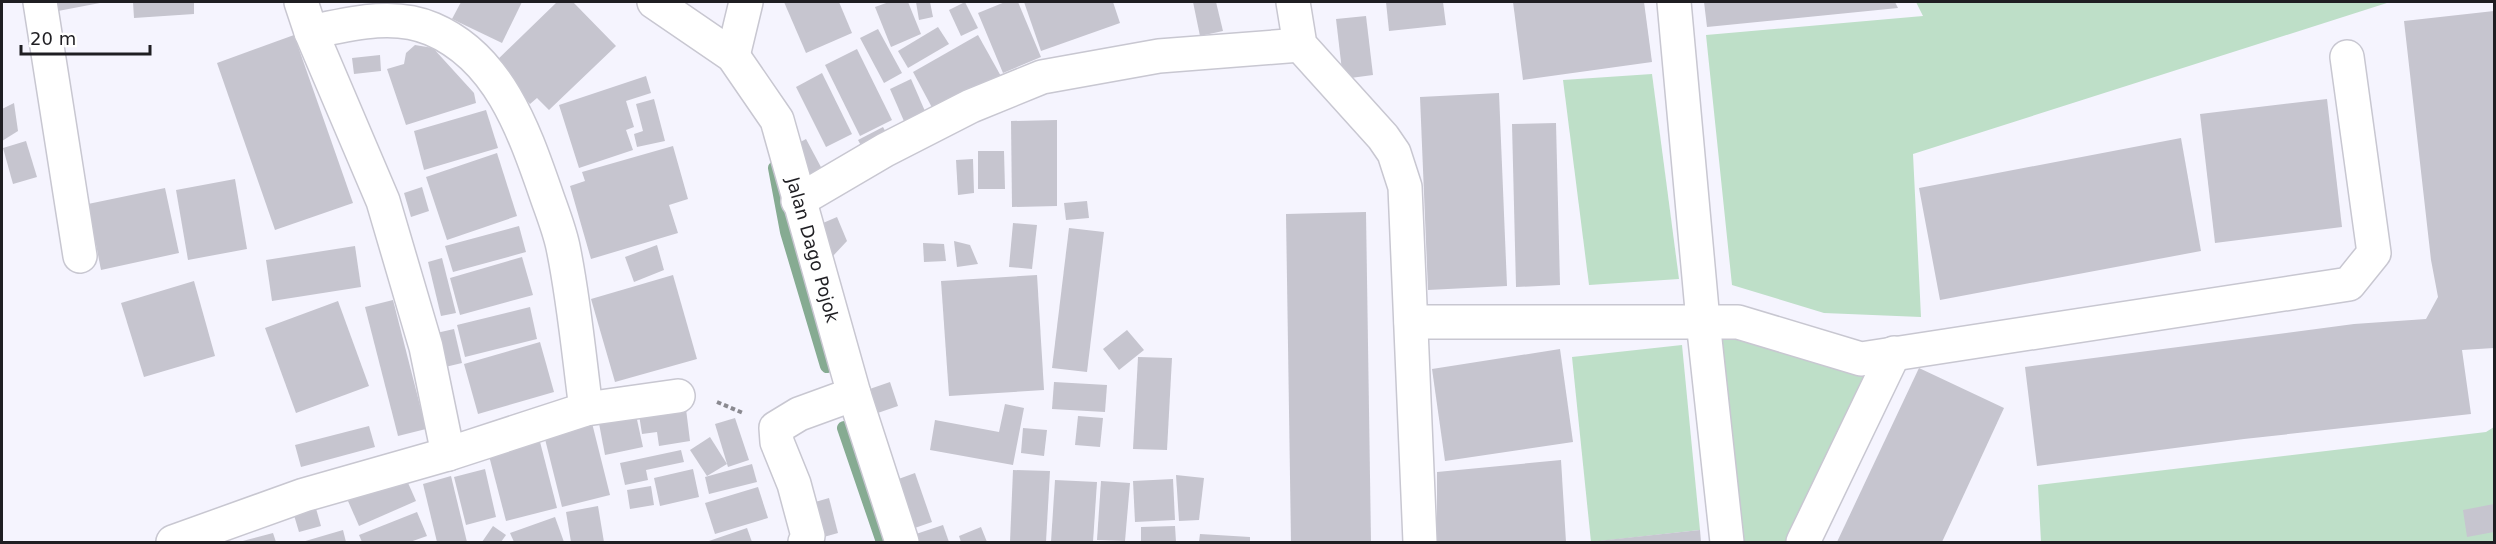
<svg xmlns="http://www.w3.org/2000/svg" width="2496" height="544" font-family="'DejaVu Sans',sans-serif">
<style>
.green{fill:#bedfc8}
.lines{fill:none;stroke-linecap:round;stroke-linejoin:round}
.stream{stroke:#86ab92;stroke-width:14}
.building{fill:#c6c5cf}
.street-casing{stroke:#c8c7d1;stroke-width:36}
.path{stroke:#8a8990;stroke-width:4;stroke-dasharray:4.5 3;stroke-linecap:butt}
.street{stroke:#fff;stroke-width:33}
.labels{text-anchor:middle;dominant-baseline:central;stroke-width:5;stroke-linejoin:round;paint-order:stroke}
.street-label{font-size:18px;fill:#1f1e22;stroke:#fff}
</style>
<rect width="100%" height="100%" fill="#f5f4fe"/>
<g class="green">
<polygon points="1916,2 2390,2 1913,154 1921,317 1824,313 1732,285 1706,35 1923,16"/>
<polygon points="1652,74 1679,279 1589,285 1563,80"/>
<polygon points="1710,328 1883,362 1796,542 1734,542"/>
<polygon points="1682,345 1700,530 1591,542 1572,357"/>
<polygon points="2494,427 2494,542 2041,542 2038,485 2486,432"/>
</g>
<g class="lines">
<g class="stream">
<polyline points="775,168 787,232 827,366"/>
<polyline points="844,428 883,542"/>
</g>
</g>
<g class="building">
<polygon points="57,2 100,2 100,3 58,11"/>
<polygon points="133,2 194,2 194,14 134,18"/>
<polygon points="461,2 522,2 502,43 452,19"/>
<polygon points="557,2 573,2 616,46 549,110 537,98 530,104 492,65"/>
<polygon points="784,2 839,2 852,33 806,53"/>
<polygon points="889,2 908,2 921,34 891,47 875,7"/>
<polygon points="916,2 930,2 933,17 919,20"/>
<polygon points="965,2 978,28 961,36 949,10"/>
<polygon points="1005,2 1018,2 1041,57 1003,73 978,13"/>
<polygon points="1024,2 1113,2 1120,23 1041,51"/>
<polygon points="1193,2 1216,2 1223,31 1200,36"/>
<polygon points="1386,2 1443,2 1446,25 1389,31"/>
<polygon points="1513,2 1644,2 1652,62 1523,80"/>
<polygon points="1704,2 1895,2 1898,8 1707,27"/>
<polygon points="2494,11 2494,348 2462,350 2471,414 2244,439 2037,466 2025,367 2354,324 2426,319 2438,297 2431,260 2404,21"/>
<polygon points="1366,16 1373,75 1343,79 1336,19"/>
<polygon points="938,27 949,44 908,68 898,51"/>
<polygon points="878,29 902,73 884,83 860,38"/>
<polygon points="294,35 353,203 275,230 217,63"/>
<polygon points="978,35 1002,78 936,115 913,72"/>
<polygon points="415,45 433,48 474,93 476,103 406,125 387,69 404,64 406,53"/>
<polygon points="857,49 892,120 860,136 825,65"/>
<polygon points="380,55 381,71 354,74 352,58"/>
<polygon points="822,73 852,134 826,147 796,87"/>
<polygon points="646,76 651,93 626,101 634,127 626,130 633,150 579,168 559,105"/>
<polygon points="911,79 928,118 907,128 890,89"/>
<polygon points="1499,93 1507,286 1428,290 1420,97"/>
<polygon points="654,99 665,141 637,147 634,134 643,131 636,104"/>
<polygon points="2327,99 2342,227 2215,243 2200,114"/>
<polygon points="14,103 18,131 2,141 2,109"/>
<polygon points="486,110 498,148 424,170 414,131"/>
<polygon points="1057,120 1057,206 1012,207 1011,121"/>
<polygon points="1556,123 1560,285 1516,287 1512,124"/>
<polygon points="883,127 890,140 865,153 858,140"/>
<polygon points="2181,138 2201,251 1940,300 1919,188"/>
<polygon points="806,139 822,169 803,179 787,149"/>
<polygon points="26,141 37,177 13,184 3,148"/>
<polygon points="673,146 688,199 669,205 678,233 591,259 570,186 585,181 582,172"/>
<polygon points="978,151 1004,151 1005,189 978,189"/>
<polygon points="497,153 517,216 447,240 426,177"/>
<polygon points="973,159 974,193 958,195 956,160"/>
<polygon points="235,179 247,249 188,260 176,190"/>
<polygon points="422,187 429,211 411,217 404,193"/>
<polygon points="165,188 179,253 101,270 88,204"/>
<polygon points="1087,201 1089,218 1066,220 1064,203"/>
<polygon points="1366,212 1371,542 1291,542 1286,214"/>
<polygon points="837,217 847,241 832,257 816,226"/>
<polygon points="1013,223 1037,225 1032,269 1009,267"/>
<polygon points="519,226 526,252 453,272 445,246"/>
<polygon points="1069,228 1104,232 1087,372 1052,368"/>
<polygon points="954,241 970,245 978,264 957,267"/>
<polygon points="923,243 944,244 946,261 924,262"/>
<polygon points="657,245 664,270 634,282 625,257"/>
<polygon points="355,246 361,287 272,301 266,260"/>
<polygon points="522,257 533,295 460,315 450,278"/>
<polygon points="442,258 456,313 441,316 428,262"/>
<polygon points="673,275 697,359 615,382 591,299"/>
<polygon points="1037,275 1044,390 949,396 941,281"/>
<polygon points="194,281 215,356 144,377 121,303"/>
<polygon points="393,300 426,429 398,436 365,307"/>
<polygon points="338,301 369,386 296,413 265,328"/>
<polygon points="530,307 537,339 465,357 457,325"/>
<polygon points="454,329 462,363 441,368 432,334"/>
<polygon points="1127,330 1144,350 1119,370 1103,349"/>
<polygon points="540,342 554,392 478,414 464,364"/>
<polygon points="1560,349 1573,442 1445,461 1432,369"/>
<polygon points="1138,357 1172,358 1167,450 1133,449"/>
<polygon points="1919,368 2004,408 1942,542 1837,542"/>
<polygon points="890,382 898,406 869,416 861,392"/>
<polygon points="1054,382 1107,385 1105,412 1052,409"/>
<polygon points="685,401 690,441 659,446 657,432 642,434 638,408"/>
<polygon points="1005,404 1024,408 1013,465 930,450 935,420 999,432"/>
<polygon points="634,406 643,447 605,455 597,413"/>
<polygon points="1078,416 1103,418 1100,447 1075,445"/>
<polygon points="735,418 749,460 728,467 715,424"/>
<polygon points="591,419 610,495 562,507 543,431"/>
<polygon points="369,426 375,447 301,467 295,445"/>
<polygon points="1023,428 1047,430 1044,456 1021,453"/>
<polygon points="710,437 727,464 707,476 690,450"/>
<polygon points="539,438 557,508 506,521 488,452"/>
<polygon points="681,450 684,462 646,470 648,480 625,485 620,463"/>
<polygon points="1561,460 1566,542 1437,542 1437,472"/>
<polygon points="752,464 757,482 709,494 705,477"/>
<polygon points="485,469 496,517 466,525 454,477"/>
<polygon points="693,469 699,497 660,506 654,478"/>
<polygon points="1013,470 1050,471 1046,542 1010,542"/>
<polygon points="915,473 932,522 909,530 893,481"/>
<polygon points="1176,475 1204,478 1199,520 1179,521"/>
<polygon points="405,476 416,501 359,526 348,501"/>
<polygon points="451,476 467,542 437,542 423,484"/>
<polygon points="1173,479 1175,520 1135,522 1133,481"/>
<polygon points="1055,480 1097,482 1093,542 1051,542"/>
<polygon points="1101,481 1130,483 1125,541 1097,540"/>
<polygon points="651,486 654,505 630,509 627,490"/>
<polygon points="758,487 768,518 715,534 705,503"/>
<polygon points="313,498 321,526 299,532 291,505"/>
<polygon points="829,498 838,533 813,540 805,505"/>
<polygon points="2494,504 2494,532 2467,537 2463,510"/>
<polygon points="598,506 604,542 571,542 566,512"/>
<polygon points="417,512 427,536 410,542 362,542 359,535"/>
<polygon points="555,517 564,542 514,542 510,533"/>
<polygon points="943,525 949,542 916,542 913,535"/>
<polygon points="493,526 506,535 501,542 482,542"/>
<polygon points="1175,526 1176,542 1141,542 1141,527"/>
<polygon points="981,527 987,542 961,542 959,536"/>
<polygon points="747,528 752,542 706,542"/>
<polygon points="343,530 346,542 302,542"/>
<polygon points="1700,530 1701,542 1597,542 1597,541"/>
<polygon points="273,533 276,542 239,542"/>
<polygon points="1200,534 1250,537 1250,542 1199,542"/>
</g>
<g class="lines">
<defs>
<g id="street">
<polyline points="40,2 80,256"/>
<polyline points="301,2 311,32 383,201 426,347 448,454"/>
<path id="s1" d="M 654,2 L 733,56 L 777,120 L 854,394 L 902,542"/>
<polyline points="1293,2 1300,45 1383,137 1394,153 1405,187 1420,542"/>
<polyline points="1674,2 1703,321 1727,542"/>
<path d="M 311,32 C 349,24 394,12 432,29 C 498,57 523,128 545,191 C 551,209 559,228 563,247 C 574,300 579,356 586,409"/>
<polyline points="733,56 746,2"/>
<polyline points="798,201 885,150 971,106 1042,77 1159,56 1300,45"/>
<polyline points="1411,322 1738,322 1861,359 2349,284 2374,253 2347,57"/>
<polyline points="173,542 304,495 448,454 586,409 678,396"/>
<polyline points="805,542 808,536 794,484 777,442 776,428 799,414 854,394"/>
<polyline points="1803,542 1894,353"/>
</g>
</defs>
<use href="#street" class="street-casing"/>
<polyline class="path" points="717,402 743,413"/>
<use href="#street" class="street"/>
</g>
<g class="labels">
<g class="street-label">
<text stroke="none"><textPath href="#s1" startOffset="308">Jalan Dago Pojok</textPath></text>
</g>
</g>
<rect width="2496" height="544" fill="none" stroke="#1f1e22" stroke-width="6"/>
<path d="M21 45v9h129v-9" fill="none" stroke="#1f1e22" stroke-width="3"/>
<text x="30" y="45" font-size="18" fill="#1f1e22" stroke="#ffffff" stroke-width="4.5" paint-order="stroke">20 m</text>
</svg>
